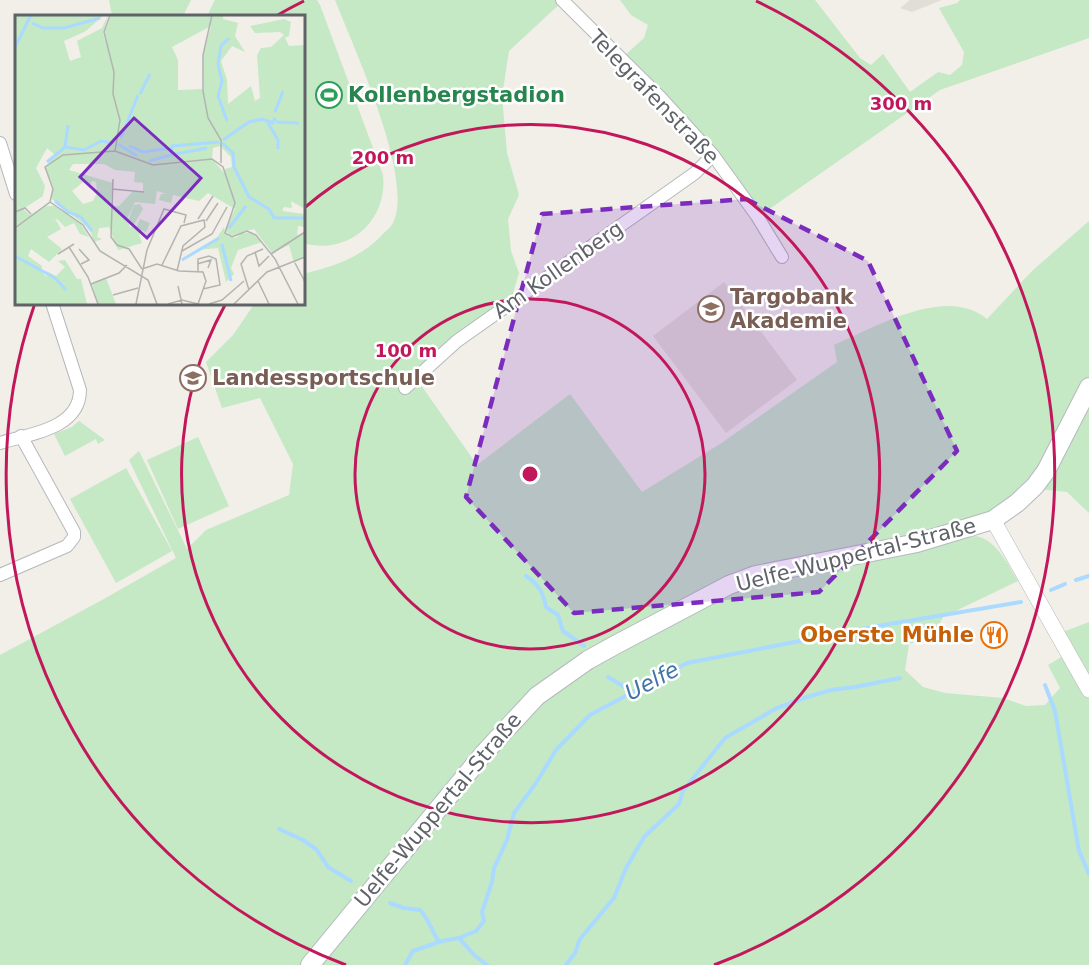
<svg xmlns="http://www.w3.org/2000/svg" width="1089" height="965" font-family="'DejaVu Sans',sans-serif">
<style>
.education{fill:#e1ded6}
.green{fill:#c5e8c5}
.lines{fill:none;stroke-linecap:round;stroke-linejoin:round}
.stream{stroke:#aadaff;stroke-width:4}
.minor-casing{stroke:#b5b8bc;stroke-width:14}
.tertiary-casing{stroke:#b5b8bc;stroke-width:16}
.secondary-casing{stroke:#b6babf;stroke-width:20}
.minor{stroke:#fff;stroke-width:12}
.tertiary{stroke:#fff;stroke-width:15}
.secondary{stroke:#fff;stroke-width:18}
.marked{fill:#7b2cbf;fill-opacity:0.2;stroke:#7b2cbf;stroke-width:4.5;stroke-dasharray:12 8;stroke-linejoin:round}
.ring{fill:none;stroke:#c2185b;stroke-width:3}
.labels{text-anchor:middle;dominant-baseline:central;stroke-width:5;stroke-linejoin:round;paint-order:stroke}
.leisure-label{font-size:21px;font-weight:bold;fill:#27864d;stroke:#fff;text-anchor:start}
.street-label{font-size:21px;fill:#5f6368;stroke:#fff}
.education-label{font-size:21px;font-weight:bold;fill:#785e54;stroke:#fff;text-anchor:start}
.food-label{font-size:21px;font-weight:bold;fill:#c56008;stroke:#fff;text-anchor:end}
.water-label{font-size:22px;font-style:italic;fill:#4174aa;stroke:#fff}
.inset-river{fill:none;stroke:#aadaff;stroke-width:3}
.inset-road{fill:none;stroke:#b3b3b1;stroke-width:1.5}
.view{fill:#7b2cbf;fill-opacity:0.15;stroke:#7b2cbf;stroke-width:3}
.inset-edge{fill:none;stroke:#5f6368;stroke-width:3}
.centre{fill:#c2185b;stroke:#fff;stroke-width:3}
.ring-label{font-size:18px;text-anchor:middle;font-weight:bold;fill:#c2185b;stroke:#fff;stroke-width:5;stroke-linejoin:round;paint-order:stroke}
</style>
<rect width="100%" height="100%" fill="#f1efe8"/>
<g class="education">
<polygon points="910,0 942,0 912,12 900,8"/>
<polygon points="724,282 797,380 726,433 653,336"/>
</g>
<g class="green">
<polygon points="109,0 191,0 183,16 112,16"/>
<path d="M 215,0 L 317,0 L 320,5 L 383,175 C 388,221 348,256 303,243 L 303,16 L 207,16 Z"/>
<path d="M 335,0 L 564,0 L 509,51 L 502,96 L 507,153 L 519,195 L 508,219 L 511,251 L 519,273 L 510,303 L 416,378 L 477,465 L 570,394 L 642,492 L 720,444 L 837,362 L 834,345 C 876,327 946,285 987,319 L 1032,271 L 1089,221 L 1089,378 L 1054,447 L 1028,485 L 980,520 L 755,571 L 533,697 L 304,965 L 0,965 L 0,655 L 102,600 L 176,558 L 129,460 L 139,451 L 187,549 L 206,530 L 289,495 L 293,464 L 260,398 L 222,408 L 206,362 L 233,335 L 255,303 L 303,303 L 303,274 C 334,266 361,258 383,234 C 386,231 391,227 393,223 C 415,179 353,46 335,0 Z"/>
<polygon points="620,0 815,0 860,58 871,65 883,54 910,92 938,72 950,75 962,65 964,52 939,8 957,3 960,0 1089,0 1089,38 940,90 758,217 714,153 622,58 644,38 648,25 631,15"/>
<polygon points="1089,399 1089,513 1067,492 1038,489"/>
<polygon points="79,421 105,440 98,444 96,439 65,456 54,434 72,427"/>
<polygon points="198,437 229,506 178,529 147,460"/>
<polygon points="126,468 172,551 116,583 70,499"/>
<path d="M 970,535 C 996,537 1006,562 1018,581 L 943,617 L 934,636 L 909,644 L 905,670 L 923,687 L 945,693 L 1003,698 L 1026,706 L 1045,705 L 1060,688 L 1048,665 L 1063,656 L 1089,697 L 1089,965 L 315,965 L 506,733 L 585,666 L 758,578 Z"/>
<polygon points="1089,622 1089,677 1063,632"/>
</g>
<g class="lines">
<g class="stream">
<path d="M 526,576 C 539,585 543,592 546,607 L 558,615 L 563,631 L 584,646"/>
<polyline points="1076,580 1089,576"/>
<polyline points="1051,590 1065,584"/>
<polyline points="608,677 633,692"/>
<polyline points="1045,685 1055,711 1079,851 1089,874"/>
<polyline points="279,829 303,840 317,850 328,867 351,881"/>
<path d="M 390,903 L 404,908 L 420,910 C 429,920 432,931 439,942"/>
<polyline points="405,965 413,951 442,941 459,938"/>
<polyline points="487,965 474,955 459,938 476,931 484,921 482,912 492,882 494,868 507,840 514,813 536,783 556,750 590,715 687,663 872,627 1021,602"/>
<polyline points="566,965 575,953 580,939 614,898 626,868 644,837 679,804 683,791 725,738 777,708 807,697 831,690 855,687 900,678"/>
</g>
<defs>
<g id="minor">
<polyline points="562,0 660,97 713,155 757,216 782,257"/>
<polyline points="0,143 16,194"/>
<polyline points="405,388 457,341 671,190 695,173 713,155"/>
<path d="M 0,443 C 29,434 80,429 80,390 L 52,303"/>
<polyline points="0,575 67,546 74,537 74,532 21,436"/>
</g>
<polyline id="tertiary" points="993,520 1089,690"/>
<polyline id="secondary" points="310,965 485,752 537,696 588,660 617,644 729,585 756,575 917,543 993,520 1017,503 1035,486 1046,471 1089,387"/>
</defs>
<use href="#minor" class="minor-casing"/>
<use href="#tertiary" class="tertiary-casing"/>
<use href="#secondary" class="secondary-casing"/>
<use href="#minor" class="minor"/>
<use href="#tertiary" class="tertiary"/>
<use href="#secondary" class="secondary"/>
</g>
<path class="marked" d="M 746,199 L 868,261 L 957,451 L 819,592 L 574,613 L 466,497 L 542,214 Z"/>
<g class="ring">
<circle cx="530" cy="474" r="175"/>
<path d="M303 209A349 349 0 1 1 225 305"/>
<path d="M346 965A524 524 0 0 1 35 303M276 16A524 524 0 0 1 304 1M756 1A524 524 0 0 1 714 965"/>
</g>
<defs>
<symbol id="stadium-ring" viewBox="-11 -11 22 22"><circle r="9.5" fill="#fff" stroke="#2e9e5b" stroke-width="1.5"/><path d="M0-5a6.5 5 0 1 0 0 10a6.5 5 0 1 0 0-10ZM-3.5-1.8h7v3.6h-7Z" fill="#2e9e5b"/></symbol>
<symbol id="university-ring" viewBox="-11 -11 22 22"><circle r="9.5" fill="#fff" stroke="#8d6e63" stroke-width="1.5"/><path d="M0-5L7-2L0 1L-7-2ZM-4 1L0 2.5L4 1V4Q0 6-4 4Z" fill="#8d6e63"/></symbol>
<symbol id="school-ring" viewBox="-11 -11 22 22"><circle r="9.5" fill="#fff" stroke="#8d6e63" stroke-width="1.5"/><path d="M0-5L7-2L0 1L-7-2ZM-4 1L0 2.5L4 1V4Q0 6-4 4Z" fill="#8d6e63"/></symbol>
<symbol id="restaurant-ring" viewBox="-11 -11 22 22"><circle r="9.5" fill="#fff" stroke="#e8710a" stroke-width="1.5"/><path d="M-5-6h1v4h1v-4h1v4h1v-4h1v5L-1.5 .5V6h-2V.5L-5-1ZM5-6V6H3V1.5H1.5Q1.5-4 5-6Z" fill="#e8710a"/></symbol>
</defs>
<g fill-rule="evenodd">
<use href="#stadium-ring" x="314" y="80" width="30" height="30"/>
<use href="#university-ring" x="696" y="294" width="30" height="30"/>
<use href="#school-ring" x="178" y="363" width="30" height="30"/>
<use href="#restaurant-ring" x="979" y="620" width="30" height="30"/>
</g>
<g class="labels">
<g class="leisure-label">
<text x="348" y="95">Kollenbergstadion</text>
</g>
<g class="street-label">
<text transform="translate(654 97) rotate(46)">Telegrafenstraße</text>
<text transform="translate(558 270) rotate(-35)">Am Kollenberg</text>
<text transform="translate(856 555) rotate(-14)">Uelfe-Wuppertal-Straße</text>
<text transform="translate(438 810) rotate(-50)">Uelfe-Wuppertal-Straße</text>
</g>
<g class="education-label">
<text x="730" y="297">Targobank<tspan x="730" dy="24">Akademie</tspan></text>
<text x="212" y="378">Landessportschule</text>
</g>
<g class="food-label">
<text x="974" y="635">Oberste Mühle</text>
</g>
<g class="water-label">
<text transform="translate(652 681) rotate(-28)">Uelfe</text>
</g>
</g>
<g transform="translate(15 15)">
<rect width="290" height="290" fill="#f1efe8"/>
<path d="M 0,0 L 89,0 L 71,16 L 49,26 L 55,46 L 66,42 L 62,26 L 87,13 L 93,0 L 88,18 L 94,38 L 90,17 L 96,0 L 208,0 L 208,4 L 223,8 L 220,21 L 230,37 L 217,31 L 206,46 L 212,65 L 213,89 L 236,71 L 240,86 L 245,83 L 242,40 L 246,33 L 256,32 L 269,20 L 265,17 L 240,18 L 235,11 L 269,4 L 276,7 L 274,21 L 270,23 L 274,31 L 289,30 L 290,186 L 288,193 L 276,186 L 277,193 L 269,192 L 267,196 L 289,199 L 289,212 L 283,211 L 282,220 L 290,218 L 289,241 L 279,248 L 274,230 L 257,238 L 239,214 L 230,216 L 226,219 L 237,217 L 247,227 L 223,235 L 216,253 L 219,259 L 211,267 L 203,233 L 181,235 L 201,224 L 209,212 L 210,217 L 214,222 L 220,223 L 225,220 L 215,221 L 210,214 L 220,194 L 193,178 L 184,186 L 158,180 L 156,188 L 144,185 L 146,179 L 151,179 L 142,176 L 140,189 L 120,187 L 112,204 L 115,212 L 122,211 L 125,204 L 135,208 L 131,217 L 127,215 L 124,219 L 127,228 L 103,235 L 94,212 L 84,213 L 82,222 L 87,224 L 79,227 L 75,214 L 37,184 L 38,171 L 30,153 L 40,140 L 32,133 L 21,153 L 30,171 L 28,181 L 8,194 L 15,200 L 31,191 L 39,191 L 65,208 L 74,222 L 65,219 L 59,208 L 50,212 L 42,204 L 35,208 L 41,205 L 46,214 L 32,222 L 47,234 L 34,247 L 16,234 L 13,241 L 27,251 L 27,257 L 32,262 L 31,256 L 41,261 L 50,252 L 43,246 L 50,245 L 62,264 L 66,264 L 72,289 L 0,289 ZM 196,11 L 188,40 L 189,83 L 188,74 L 163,75 L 163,45 L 157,32 ZM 205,131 L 216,142 L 217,152 L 210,154 L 210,159 L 197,144 L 198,133 ZM 58,149 L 89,149 L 100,155 L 120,157 L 119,167 L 128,168 L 128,176 L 118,176 L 104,191 L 95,192 L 98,168 L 54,155 ZM 77,166 L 81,167 L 82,178 L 78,186 L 68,189 L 57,176 L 68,167 L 75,170 ZM 119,190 L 125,189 L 128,194 L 118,211 L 113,206 ZM 91,263 L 101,289 L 83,289 L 77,269 Z" fill="#c5e8c5" fill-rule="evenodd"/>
<path class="inset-river" d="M 17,8 L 28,13 L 49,13 L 85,3M 0,32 L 16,0M 125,79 L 135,59M 260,97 L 268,76M 212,106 L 203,81 L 207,66 L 203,49 L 206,31 L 214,23M 261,107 L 284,108M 253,108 L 263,125 L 263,134M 106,123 L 123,80M 208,125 L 234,107 L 247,104 L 258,108 L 260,103M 207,128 L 218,138 L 219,152 L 234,182 L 254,194 L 259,203 L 290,203M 103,129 L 122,141M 114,131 L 128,137 L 155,133M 50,132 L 53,110M 156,140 L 192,133M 134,146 L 156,140 L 157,131 L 204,127M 32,147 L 50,132 L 69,135 L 86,126 L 98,128M 40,186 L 53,197 L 66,202 L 77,216M 214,213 L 231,191M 207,229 L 216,266M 0,241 L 40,263 L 51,275M 167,245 L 204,223"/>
<path class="inset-road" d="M 95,0 L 89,17 L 99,57 L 98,79 L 105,105 L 100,136M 197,0 L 188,40 L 188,76 L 193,103 L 206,125 L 206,148M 98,164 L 96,222 L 102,230 L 114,234 L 127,254M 97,174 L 129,177M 35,187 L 68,210 L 85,236 L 133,265 L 142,289M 0,197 L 10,193 L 16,199M 183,204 L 198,181M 191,206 L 203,188M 0,213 L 35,187 L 38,174 L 30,152 L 48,140 L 100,136 L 138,150 L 197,144 L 208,152 L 220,188 L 210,218 L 217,222 L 232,216 L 241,220 L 260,244 L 283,289M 54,232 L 73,262 L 83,289M 64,234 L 74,245 L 66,249M 167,236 L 197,219 L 212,192M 240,237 L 244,251 L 254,241M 43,239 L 59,229M 256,239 L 290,217M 280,248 L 290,267M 182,249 L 196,245 L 193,253M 147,250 L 166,211 L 189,205 L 190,212 L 168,231 L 162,256M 127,254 L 142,249 L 164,256 L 188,257 L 191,266 L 183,289M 183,256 L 183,244 L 194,241 L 201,244 L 205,270 L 188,274M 243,266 L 254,289M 76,269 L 104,258 L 112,250M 163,271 L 167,289M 234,275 L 226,249 L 232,241 L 248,234M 98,280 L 123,273M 121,289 L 132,235 L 149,194 L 171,200 L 169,208M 153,289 L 167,285 L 183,289M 194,289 L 207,285 L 229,266M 219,289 L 252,257 L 290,242"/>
<path class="view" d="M 119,103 L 186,163 L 132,223 L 65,162 Z"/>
<rect width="290" height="290" class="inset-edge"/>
</g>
<circle cx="530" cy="474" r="9" class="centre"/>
<g class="ring-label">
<text x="901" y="110">300 m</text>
<text x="383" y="164">200 m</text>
<text x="406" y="357">100 m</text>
</g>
</svg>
